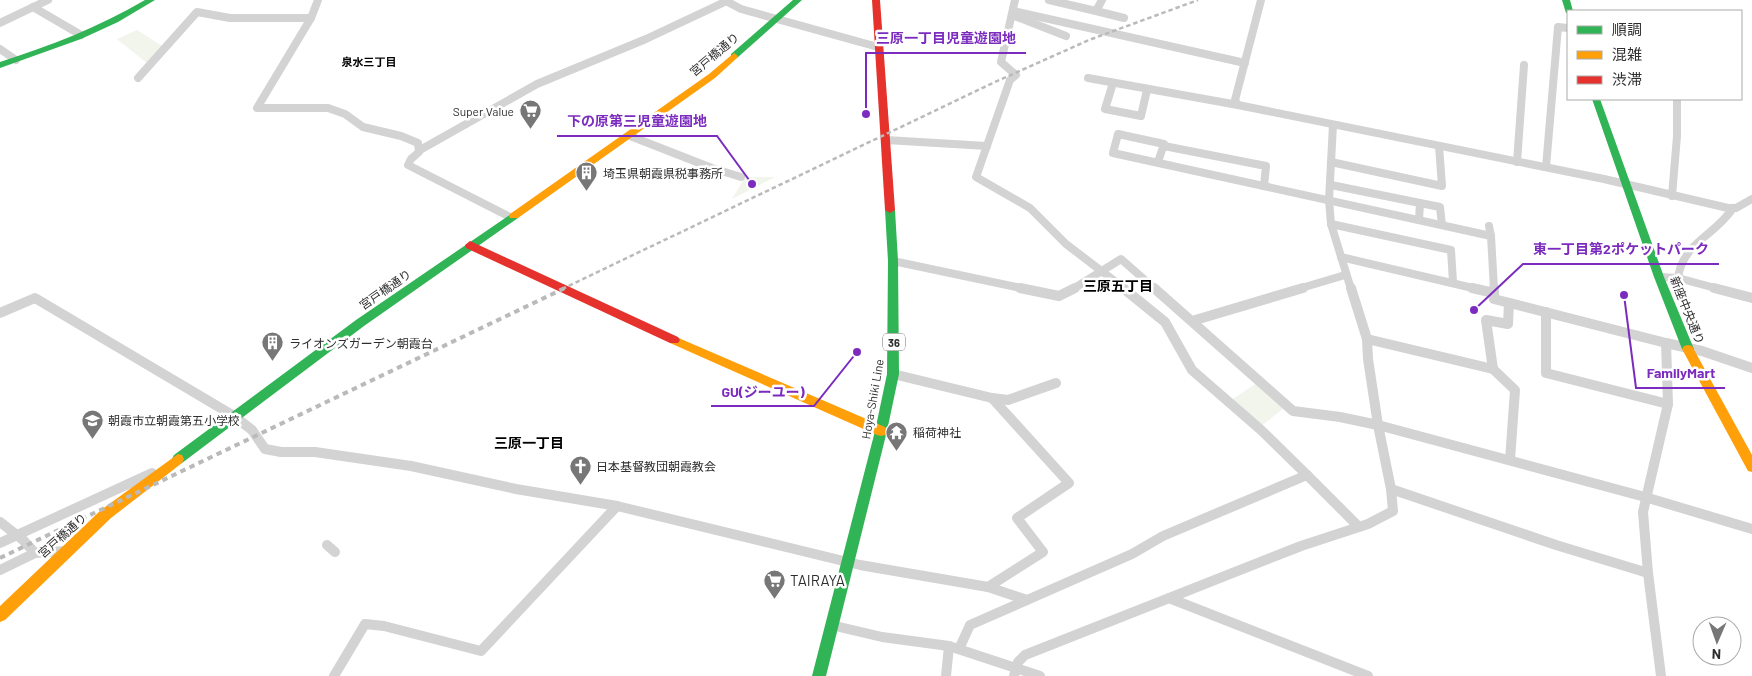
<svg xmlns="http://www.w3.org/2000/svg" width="1752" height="676" font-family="Barlow,'Noto Sans JP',sans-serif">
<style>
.green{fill:#f1f5eb}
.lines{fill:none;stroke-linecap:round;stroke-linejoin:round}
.street-far1{stroke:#d3d3d3;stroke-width:8}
.street{stroke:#d3d3d3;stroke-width:10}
.fast{fill:#30b455;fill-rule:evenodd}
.slow{fill:#ff9f0a;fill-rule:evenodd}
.jam{fill:#e5322d;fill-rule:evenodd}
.rail-far1{stroke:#bababa;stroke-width:2.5;stroke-dasharray:4.5 3;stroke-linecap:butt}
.rail{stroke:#bababa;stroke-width:4;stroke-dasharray:5.5 4.5;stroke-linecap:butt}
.labels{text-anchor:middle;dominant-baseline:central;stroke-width:5;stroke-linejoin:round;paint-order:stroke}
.far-neighbourhood-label{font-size:11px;font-weight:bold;fill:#000;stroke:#fff}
.shield{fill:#fff;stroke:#6d6d6d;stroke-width:1}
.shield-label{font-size:11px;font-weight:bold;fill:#2e2e2e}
.street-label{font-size:12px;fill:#2e2e2e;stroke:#fff}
.poi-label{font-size:12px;fill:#2e2e2e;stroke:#fff;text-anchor:start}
.neighbourhood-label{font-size:14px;font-weight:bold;fill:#000;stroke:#fff}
.near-poi-label{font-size:15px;fill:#2e2e2e;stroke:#fff;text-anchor:start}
.leader{fill:none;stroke:#7b2cbf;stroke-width:2}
.callout-dot{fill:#7b2cbf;stroke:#fff;stroke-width:2}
.callout-label{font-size:14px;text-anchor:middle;font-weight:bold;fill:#7b2cbf;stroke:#fff;stroke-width:5;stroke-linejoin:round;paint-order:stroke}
</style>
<rect width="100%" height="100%" fill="#fff"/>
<g class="green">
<polygon points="137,30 162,46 147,63 117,39"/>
<polygon points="745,177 775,177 732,199"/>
<polygon points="1257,383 1284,408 1260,427 1231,400"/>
</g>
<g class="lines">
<g class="street-far1">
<polyline points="318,0 311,18 257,108 328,108 345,114 363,127 401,136 418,143 419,152 411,159 408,165 510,217"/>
<polyline points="724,0 741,9 878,47"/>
<polyline points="1015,0 1001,62 1016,75 1010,80 976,177 1030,208 1066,244 1125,289"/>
<polyline points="1049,0 1096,11 1102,0"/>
<polyline points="1261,0 1235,100 1238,105 1604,179 1728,208 1736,208 1752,199"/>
<polyline points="33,7 81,35"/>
<polyline points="1013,11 1245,63"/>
<polyline points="1096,11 1124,18"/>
<polyline points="1012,15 1066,36"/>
<polyline points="0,23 48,0"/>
<polyline points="0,49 16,60"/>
<polyline points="138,78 197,12 230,18 311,18"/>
<polyline points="1088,78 1238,105"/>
<polyline points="1113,83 1105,109 1141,116 1147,90"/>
<polyline points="1333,125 1329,200 1331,224 1351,289"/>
<polyline points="630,136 712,168 741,177"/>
<polyline points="886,140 987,146"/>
<polyline points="1164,146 1266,166 1264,186"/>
<polyline points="420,150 537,84 646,39 729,0"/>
<polyline points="1158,162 1164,144 1118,134 1113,153 1491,236 1494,289"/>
<polyline points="1331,162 1442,186 1439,146"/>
<polyline points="1517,162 1524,65"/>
<polyline points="1546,167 1558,27 1568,28"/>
<polyline points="1331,185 1420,203 1419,220"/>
<polyline points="1672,196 1677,136 1677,99"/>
<polyline points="1420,203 1440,207 1442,225"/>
<polyline points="1331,224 1451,250 1453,282"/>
<polyline points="1489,226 1491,236"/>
<polyline points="1341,257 1477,289"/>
<polyline points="893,261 1026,289"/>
<path d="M 1659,277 L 1678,278 C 1683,242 1715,236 1733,208"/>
<polyline points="1678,278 1719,289"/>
<polyline points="1073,289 1121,259 1155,289"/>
<polyline points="1298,289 1345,275"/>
</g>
<g class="street">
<polyline points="1020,288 1059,296 1075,288"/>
<polyline points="1154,288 1293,411 1340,417 1378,425 1645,497 1752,529"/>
<polyline points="1472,288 1494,293 1494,299 1666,343"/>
<polyline points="1494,288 1494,293"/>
<polyline points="1714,288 1752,298"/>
<polyline points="1546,312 1546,373 1668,404"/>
<polyline points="0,313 35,298 234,416 252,430 265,449 281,452 315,452 411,466 516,489 617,506 860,565 988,587 1027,600"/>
<polyline points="1192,321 1303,288"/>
<polyline points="1367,339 1493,369 1486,320 1508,324 1509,303"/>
<polyline points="1493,369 1515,390 1510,460"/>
<polyline points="893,374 992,398 1008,400 1056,383"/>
<polyline points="1307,475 1359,527"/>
<polyline points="1391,489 1556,545 1648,573"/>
<polyline points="0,522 23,540 35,553"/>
<polyline points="0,543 152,473"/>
<polyline points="327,545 335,552"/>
<polyline points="0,570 35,553 65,551"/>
<polyline points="988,587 1043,552 1017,518 1069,483 992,398"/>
<polyline points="1169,598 1368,676"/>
<polyline points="831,625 882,637 949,646 1040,676"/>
<polyline points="959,649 970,625 1132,554 1163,536 1307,475 1261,430 1192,370 1165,322 1123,288"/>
<polyline points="334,676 365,624 384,626 481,651 617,506"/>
<polyline points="946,676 949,646"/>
<polyline points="1014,676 1018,662 1025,655 1301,546 1368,524 1393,511 1391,489 1378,425 1368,359 1367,339 1351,288"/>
<polyline points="1661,676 1648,573 1643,512 1668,404 1666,343 1702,351 1752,368"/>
</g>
<g class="fast">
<path d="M 145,0 L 155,0 L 118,22 L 81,39 L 0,68 L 0,62 C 50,46 99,27 145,0 Z"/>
<polygon points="793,0 802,0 737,58 731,58 731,54"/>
<polygon points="1562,0 1570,0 1573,11 1566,13"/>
<polygon points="1592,99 1600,99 1664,277 1694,349 1692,352 1684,352 1682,349 1654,277"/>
<polygon points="890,207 895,210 898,261 899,374 887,431 826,676 812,676 875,431 887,374 888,261 885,210"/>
<polygon points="514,212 518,214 519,216 518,218 364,326 182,463 178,464 174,463 172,459 174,455 356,320"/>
</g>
<g class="slow">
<polygon points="734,53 738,56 737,58 715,78 518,218 510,218 509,216 510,214 709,74"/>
<polygon points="674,336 885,427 887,431 885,435 881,436 877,435 670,343 668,340 670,337"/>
<polygon points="1688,345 1692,346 1752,455 1752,472 1748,471 1682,349 1684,346"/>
<polygon points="178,454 182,455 184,459 182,463 111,518 5,620 0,622 0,606 101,510"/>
</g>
<g class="jam">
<polygon points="872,0 880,0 895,210 890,213 885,210"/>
<polygon points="470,241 678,337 680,340 678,343 670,343 466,248 465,245"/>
</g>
<polyline class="rail-far1" points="562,289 995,82 1089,40 1198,0"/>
<polyline class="rail" points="0,558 565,288"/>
</g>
<defs>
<symbol id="supermarket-pin" viewBox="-11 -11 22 30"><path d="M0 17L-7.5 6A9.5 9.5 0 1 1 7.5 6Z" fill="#777" stroke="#fff"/><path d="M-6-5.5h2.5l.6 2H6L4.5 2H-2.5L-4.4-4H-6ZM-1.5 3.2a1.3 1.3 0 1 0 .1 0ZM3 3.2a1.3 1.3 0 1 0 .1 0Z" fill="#fff"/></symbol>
<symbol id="building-pin" viewBox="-11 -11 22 30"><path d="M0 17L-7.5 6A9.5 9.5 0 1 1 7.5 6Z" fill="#777" stroke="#fff"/><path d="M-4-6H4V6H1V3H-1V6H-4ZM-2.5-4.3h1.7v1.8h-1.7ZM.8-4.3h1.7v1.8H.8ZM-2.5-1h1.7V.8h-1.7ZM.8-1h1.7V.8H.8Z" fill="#fff"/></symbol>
<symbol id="school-pin" viewBox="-11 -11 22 30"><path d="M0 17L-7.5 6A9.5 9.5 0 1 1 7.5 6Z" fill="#777" stroke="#fff"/><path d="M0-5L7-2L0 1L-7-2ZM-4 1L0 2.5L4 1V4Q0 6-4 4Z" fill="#fff"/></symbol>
<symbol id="temple-pin" viewBox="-11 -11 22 30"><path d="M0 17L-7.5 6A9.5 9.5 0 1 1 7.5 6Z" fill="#777" stroke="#fff"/><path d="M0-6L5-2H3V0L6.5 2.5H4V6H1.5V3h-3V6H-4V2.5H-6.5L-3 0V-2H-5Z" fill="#fff"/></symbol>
<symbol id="church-pin" viewBox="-11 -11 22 30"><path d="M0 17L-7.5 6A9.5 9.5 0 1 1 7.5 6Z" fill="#777" stroke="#fff"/><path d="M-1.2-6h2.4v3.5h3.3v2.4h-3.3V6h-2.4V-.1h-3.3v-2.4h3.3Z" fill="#fff"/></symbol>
</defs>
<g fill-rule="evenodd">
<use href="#supermarket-pin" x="518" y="98" width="25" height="34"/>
<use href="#building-pin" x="574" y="160" width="25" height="34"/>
<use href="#building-pin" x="260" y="330" width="25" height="34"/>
<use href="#school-pin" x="80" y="408" width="25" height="34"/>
<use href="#temple-pin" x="884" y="420" width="25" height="34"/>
<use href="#church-pin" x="568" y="454" width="25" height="34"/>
<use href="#supermarket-pin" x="762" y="568" width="25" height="34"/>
</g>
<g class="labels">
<g class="far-neighbourhood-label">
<text x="369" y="61">泉水三丁目</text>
</g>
<rect class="shield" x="883" y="333.5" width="22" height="17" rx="4"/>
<g class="shield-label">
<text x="894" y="342">36</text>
</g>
<g class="street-label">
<text transform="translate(714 54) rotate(-40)">宮戸橋通り</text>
<text transform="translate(385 289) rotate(-35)">宮戸橋通り</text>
<text transform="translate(1688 310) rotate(68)">新座中央通り</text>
<text transform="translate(872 399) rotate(-80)">Hoya-Shiki Line</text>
<text transform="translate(62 535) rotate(-42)">宮戸橋通り</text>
</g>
<g class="poi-label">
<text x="514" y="111" text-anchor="end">Super Value</text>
<text x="603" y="173">埼玉県朝霞県税事務所</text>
<text x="289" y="343">ライオンズガーデン朝霞台</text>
<text x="108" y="420">朝霞市立朝霞第五小学校</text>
<text x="913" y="432">稲荷神社</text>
<text x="596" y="466">日本基督教団朝霞教会</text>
</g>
<g class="neighbourhood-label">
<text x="1118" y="285">三原五丁目</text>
<text x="529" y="442">三原一丁目</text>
</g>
<g class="near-poi-label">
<text x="790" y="580">TAIRAYA</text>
</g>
</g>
<path class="leader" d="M866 114L866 53H1026M752 184L717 136H557M1474 310L1523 264H1719M1624 295L1636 388H1725M857 352L814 406H711"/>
<g class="callout-dot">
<circle cx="866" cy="114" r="5"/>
<circle cx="752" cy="184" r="5"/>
<circle cx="1474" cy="310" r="5"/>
<circle cx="1624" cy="295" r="5"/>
<circle cx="857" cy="352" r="5"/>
</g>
<g class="callout-label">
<text x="946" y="43">三原一丁目児童遊園地</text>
<text x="637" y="126">下の原第三児童遊園地</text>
<text x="1621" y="254">東一丁目第2ポケットパーク</text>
<text x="1681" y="378">FamilyMart</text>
<text x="763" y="397">GU(ジーユー)</text>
</g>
<rect x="1567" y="10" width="175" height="90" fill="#ffffff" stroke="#ababab"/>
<rect x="1577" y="26" width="25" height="8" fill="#30b455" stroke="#ababab"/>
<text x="1612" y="35" font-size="15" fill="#2e2e2e">順調</text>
<rect x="1577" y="51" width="25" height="8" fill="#ff9f0a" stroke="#ababab"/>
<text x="1612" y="60" font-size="15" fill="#2e2e2e">混雑</text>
<rect x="1577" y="76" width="25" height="8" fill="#e5322d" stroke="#ababab"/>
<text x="1612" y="85" font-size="15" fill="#2e2e2e">渋滞</text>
<g transform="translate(1717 641) rotate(182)"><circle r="24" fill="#ffffff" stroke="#ababab"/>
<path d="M0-4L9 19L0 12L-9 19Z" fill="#777777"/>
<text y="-8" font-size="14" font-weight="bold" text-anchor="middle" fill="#2e2e2e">N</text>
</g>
</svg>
